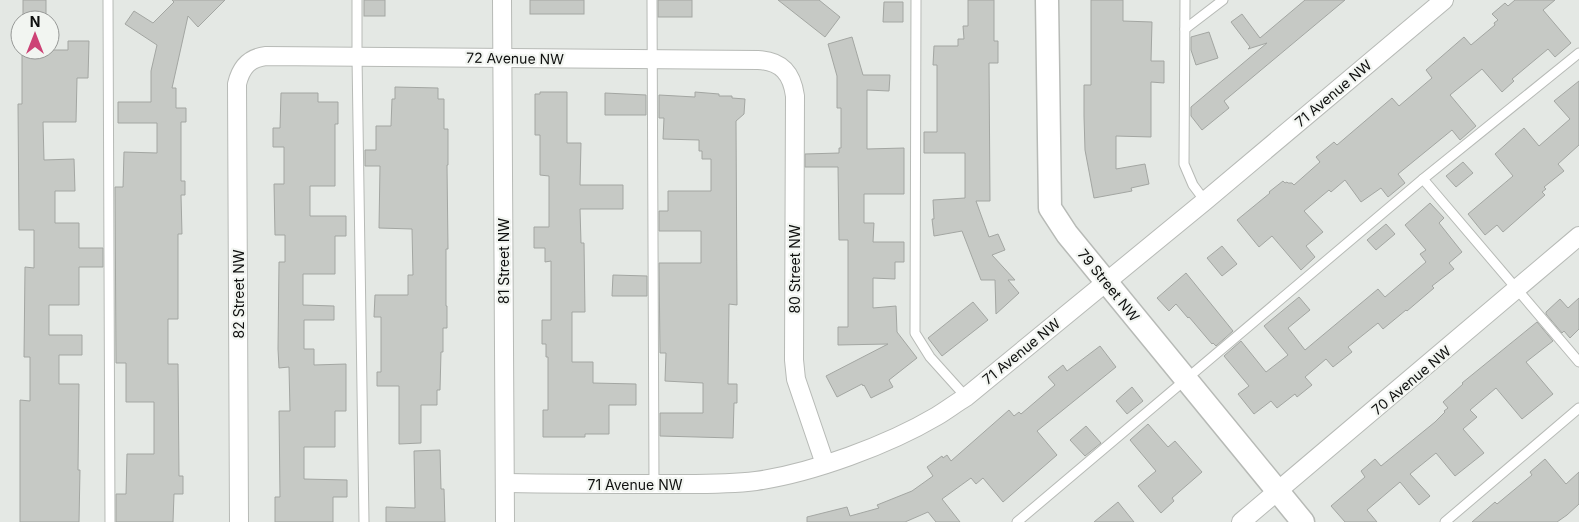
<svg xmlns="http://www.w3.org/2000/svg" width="1579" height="522" font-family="Inter,sans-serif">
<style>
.building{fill:#c6c9c5;stroke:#a3a6a2}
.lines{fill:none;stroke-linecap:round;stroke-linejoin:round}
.service-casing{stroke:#b7bab6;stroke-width:11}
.minor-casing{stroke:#b7bab6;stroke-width:20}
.tertiary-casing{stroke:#b7bab6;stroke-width:25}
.service{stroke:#fff;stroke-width:9}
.minor{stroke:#fff;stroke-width:18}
.tertiary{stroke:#fff;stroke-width:22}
.labels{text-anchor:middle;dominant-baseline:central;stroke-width:4.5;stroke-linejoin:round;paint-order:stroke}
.street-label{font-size:14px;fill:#0f100f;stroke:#f2f5f1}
</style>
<rect width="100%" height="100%" fill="#e4e8e4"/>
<g class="building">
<rect x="23" y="0" width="23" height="20"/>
<polygon points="172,0 225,0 198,27 188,16 172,88 176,88 176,108 186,108 186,122 181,122 181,181 185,181 185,195 181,195 182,234 178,234 178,319 168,319 168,364 178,364 179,476 183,476 183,494 174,494 173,522 116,522 116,494 126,494 127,454 154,454 154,402 126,402 126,363 116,363 115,187 123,187 124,152 157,153 157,123 118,123 118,102 151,102 151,71 157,45 125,24 134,11 153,23 174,2"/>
<rect x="364" y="0" width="21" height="16"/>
<rect x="530" y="0" width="54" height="14"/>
<rect x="658" y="0" width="34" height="17"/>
<polygon points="778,0 819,0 840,17 825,37"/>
<polygon points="968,0 994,0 994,41 998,41 998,63 989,63 990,201 976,201 989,237 998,234 1005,250 992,255 1015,280 1008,280 1019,293 996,314 995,280 981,280 962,231 934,236 932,219 934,219 933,200 965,198 965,153 924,153 924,132 937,132 937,65 933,65 934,46 958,46 958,39 964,39 963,26 968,26"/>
<polygon points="1091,0 1123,0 1123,21 1152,22 1151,61 1164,61 1164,83 1151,82 1151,137 1116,136 1116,169 1145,164 1149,184 1131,188 1132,191 1094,198 1085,150 1084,116 1084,85 1091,85"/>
<polygon points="1305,0 1345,0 1224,101 1229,108 1202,130 1191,116 1191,107 1267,43 1248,49 1250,47 1231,22 1242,14 1260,38"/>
<polygon points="1515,0 1555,0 1543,10 1571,43 1555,57 1548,49 1512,79 1514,81 1502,92 1482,69 1450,95 1476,126 1460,140 1452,130 1398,174 1405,183 1388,197 1381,188 1361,202 1345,180 1331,192 1329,190 1304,211 1323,232 1306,246 1315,257 1301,270 1272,236 1259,247 1237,220 1270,193 1269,192 1283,181 1285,183 1287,182 1288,183 1292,183 1294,185 1320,162 1316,157 1334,142 1337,145 1392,98 1399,106 1432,78 1426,70 1464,37 1471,45 1495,25 1494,23 1498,20 1492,14 1505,3 1508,6"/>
<polygon points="884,2 903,2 903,22 883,22"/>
<polygon points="1209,32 1218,58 1196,65 1191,50 1191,37"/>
<polygon points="852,37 863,75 890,75 889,91 867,90 867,149 904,148 904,194 864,194 864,223 874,223 873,242 904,242 904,262 895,262 895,279 873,278 873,308 896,306 897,332 917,358 889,380 893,387 871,398 864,385 863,386 862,384 837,397 826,376 888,344 838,345 838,327 848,327 848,240 839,240 838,167 805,167 805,154 839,153 839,148 841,148 841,108 837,108 837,76 828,44"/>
<polygon points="68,41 89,41 88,78 77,78 76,122 43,122 44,160 74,159 75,191 55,191 55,223 79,223 79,248 103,248 103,267 79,267 79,305 49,305 49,335 82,335 82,355 59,355 59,384 79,384 78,470 80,470 79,522 20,522 20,400 30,401 30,357 24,357 25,267 34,268 34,230 19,230 18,104 22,104 22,50 68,50"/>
<polygon points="1579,81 1579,145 1558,164 1564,171 1544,187 1546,189 1542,192 1545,195 1503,232 1497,225 1485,235 1468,214 1513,176 1495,154 1524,128 1539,146 1570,119 1554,101"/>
<polygon points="395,87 438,88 438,99 444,99 444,129 448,129 448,165 447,165 448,249 446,249 446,306 447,306 447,328 443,328 443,352 441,352 440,390 437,390 437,405 421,405 421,443 399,444 399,386 377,386 377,372 381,372 381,317 374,317 375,295 408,295 408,275 413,275 412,229 379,228 380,166 365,166 365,150 376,150 376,126 391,126 392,99 395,99"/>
<polygon points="540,92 567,92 567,143 581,143 580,185 623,185 623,209 580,209 581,243 584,243 585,312 572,312 572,362 593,362 593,383 636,384 636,405 609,405 609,434 585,434 585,437 543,437 543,410 548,410 548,357 546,357 546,344 542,344 542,320 551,320 551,261 545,262 545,248 534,248 534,227 549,227 549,176 540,175 540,135 535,135 535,94 540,94"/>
<polygon points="695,92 719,94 719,96 732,96 732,98 745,99 744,114 736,121 737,305 729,304 728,384 737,384 737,403 734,403 733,438 660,436 660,413 703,413 703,383 665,381 666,353 660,353 659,263 701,263 701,231 659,231 659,211 668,211 668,191 711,191 711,159 702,159 702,151 699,151 699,140 663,139 664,118 659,118 659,95 695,97"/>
<polygon points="281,93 318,93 318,102 338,102 338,124 335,124 335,186 310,186 310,216 346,216 346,236 335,236 335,274 303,274 303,305 334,306 334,320 304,320 304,349 314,349 314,365 346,364 346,411 335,411 335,447 304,447 304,479 347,480 347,497 333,497 333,522 275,522 275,497 280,497 279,411 290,411 289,367 279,368 278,349 279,262 285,262 285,235 275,235 274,184 284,184 284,147 273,147 273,128 280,128"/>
<polygon points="605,93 646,95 646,115 605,115"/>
<polygon points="1463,162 1473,173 1456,187 1446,176"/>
<polygon points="1430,203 1444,218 1439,223 1462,252 1449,263 1454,269 1432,286 1434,288 1407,311 1406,310 1383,329 1378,323 1348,347 1352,352 1333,367 1326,359 1305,377 1312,385 1297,397 1295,394 1277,408 1271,401 1254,414 1238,394 1249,386 1224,356 1241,341 1266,372 1288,355 1264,326 1299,297 1310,310 1288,328 1305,350 1378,289 1385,297 1426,262 1420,254 1426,250 1405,225"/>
<polygon points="1386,224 1395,234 1376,250 1367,240"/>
<polygon points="1222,246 1237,264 1222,276 1207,258"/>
<polygon points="1186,273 1233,331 1216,346 1213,343 1212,344 1189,317 1188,318 1176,304 1169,311 1157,298"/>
<polygon points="613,275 647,276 647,296 612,296"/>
<polygon points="1579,298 1579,329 1570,338 1564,331 1562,333 1546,314 1546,312 1560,299 1568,308"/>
<polygon points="973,302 988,320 942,356 928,338"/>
<polygon points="1537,322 1553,341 1526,362 1553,394 1522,419 1496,388 1470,410 1477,417 1463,429 1484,453 1455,476 1436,453 1410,474 1430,496 1419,505 1400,482 1367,510 1377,522 1345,522 1331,506 1365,477 1361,471 1375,459 1381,466 1435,422 1445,412 1444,411 1448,408 1443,402 1463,384 1462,383"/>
<polygon points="1100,346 1116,367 1037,431 1057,455 1003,502 983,478 976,484 971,478 942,499 960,522 936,522 928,512 905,522 807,522 807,517 847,507 850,516 879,508 877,505 912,491 933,476 927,467 942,456 943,458 947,455 951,461 1009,410 1014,416 1019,412 1021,414 1055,385 1048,377 1063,365 1067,371"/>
<polygon points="1132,387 1143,401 1127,414 1116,401"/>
<polygon points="1148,424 1168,447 1175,441 1202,472 1172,498 1174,501 1161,513 1138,486 1156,471 1130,440"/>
<polygon points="1086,426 1101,443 1085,456 1070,440"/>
<polygon points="440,450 441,489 444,489 445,522 386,522 386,507 415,508 414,451"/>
<polygon points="1545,459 1566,484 1579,472 1579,504 1567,515 1557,522 1472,522 1495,502 1497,504 1532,475 1530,472"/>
<polygon points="1118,502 1134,522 1094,522"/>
</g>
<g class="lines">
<defs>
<g id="service">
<polyline points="108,0 110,522"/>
<polyline points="357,0 357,57 364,522"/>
<polyline points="652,0 654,484"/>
<polyline points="916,0 915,333 930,357 966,397"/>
<polyline points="1185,0 1184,164 1193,185 1205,201"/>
<polyline points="1185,29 1223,0"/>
<polyline points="1423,179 1579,362"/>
<polyline points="1017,522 1423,179 1579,53"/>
<polyline points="1445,522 1579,408"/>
</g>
<g id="minor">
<polyline points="502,0 505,522"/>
<path d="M 505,483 C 557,484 609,484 661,484 C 692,484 724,485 756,481 C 812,473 888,445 937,416 C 947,410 956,403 966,397 L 1205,201 L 1444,0"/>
<path d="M 239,522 L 237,84 C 241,67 249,58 266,56 L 758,60 C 782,61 792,74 795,96 L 794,360 L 796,379 L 825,464"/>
<polyline points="1241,522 1579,236"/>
</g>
<polyline id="tertiary" points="1047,0 1050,208 1067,234 1303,522"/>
</defs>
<use href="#service" class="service-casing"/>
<use href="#minor" class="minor-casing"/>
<use href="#tertiary" class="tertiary-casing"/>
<use href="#service" class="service"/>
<use href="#minor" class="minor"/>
<use href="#tertiary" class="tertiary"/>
</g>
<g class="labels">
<g class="street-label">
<text transform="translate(515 58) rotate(1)">72 Avenue NW</text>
<text transform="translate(1333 93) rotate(-40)">71 Avenue NW</text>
<text transform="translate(503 261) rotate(-90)">81 Street NW</text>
<text transform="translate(794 269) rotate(-90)">80 Street NW</text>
<text transform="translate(1109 285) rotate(51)">79 Street NW</text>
<text transform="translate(238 294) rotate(-90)">82 Street NW</text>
<text transform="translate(1021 351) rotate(-39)">71 Avenue NW</text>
<text transform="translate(1411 380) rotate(-40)">70 Avenue NW</text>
<text x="635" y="484">71 Avenue NW</text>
</g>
</g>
<g transform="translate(35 35)"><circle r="24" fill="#f2f5f1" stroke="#979997"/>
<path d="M0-4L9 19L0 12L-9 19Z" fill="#cd4275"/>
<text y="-8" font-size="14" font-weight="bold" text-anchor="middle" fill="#0f100f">N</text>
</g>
</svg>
